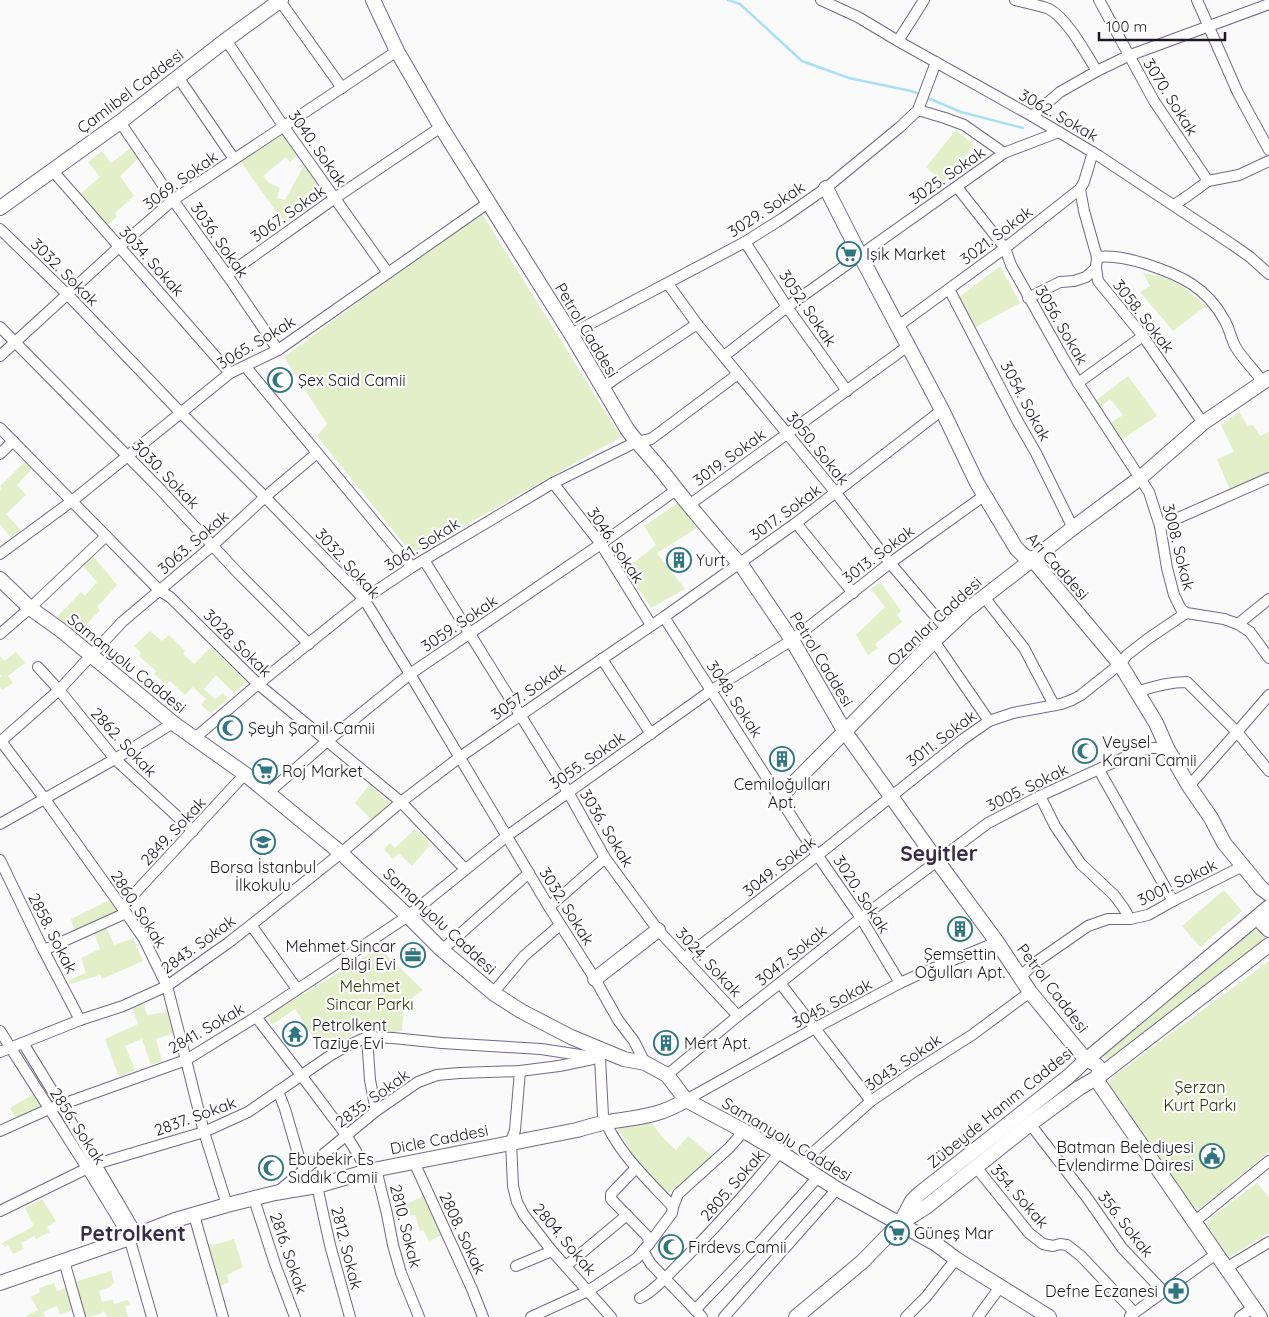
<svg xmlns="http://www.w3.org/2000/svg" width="1269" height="1317" font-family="Quicksand,sans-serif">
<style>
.green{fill:#e3efc8}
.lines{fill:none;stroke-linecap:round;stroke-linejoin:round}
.stream{stroke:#abdff4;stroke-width:2.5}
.street-casing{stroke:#736786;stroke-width:12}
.secondary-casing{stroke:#736786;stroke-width:16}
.street{stroke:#fff;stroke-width:10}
.secondary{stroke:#fff;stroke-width:14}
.labels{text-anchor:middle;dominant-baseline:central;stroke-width:4.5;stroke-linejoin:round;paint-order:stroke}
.street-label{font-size:16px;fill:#1d1824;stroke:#fff}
.poi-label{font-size:16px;fill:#1d1824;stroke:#fff;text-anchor:start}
.park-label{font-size:16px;fill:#2c3804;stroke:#fff}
.district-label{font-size:21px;font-weight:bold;fill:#382d48;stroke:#fff}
</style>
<rect width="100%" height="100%" fill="#fafafa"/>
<g class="green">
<polygon points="956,130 974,145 943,182 926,167"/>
<polygon points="280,134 283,134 298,155 290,162 286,157 263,176 269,183 280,188 277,198 285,200 303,167 303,163 325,197 285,224 241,162"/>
<polygon points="131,148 138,159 120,176 134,196 115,213 117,217 106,226 79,195 100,177 88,162 102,151 111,163"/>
<polygon points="481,212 621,437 413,555 317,436 327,424 284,357"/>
<polygon points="1000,266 1020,303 974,328 958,298"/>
<polygon points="1143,273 1167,278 1182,286 1206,306 1173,331 1140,292 1150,286"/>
<polygon points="1128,376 1157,416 1121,440 1109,424 1123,415 1110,399 1100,407 1095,401"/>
<polygon points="1239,412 1248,426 1253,425 1260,436 1269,432 1269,473 1230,490 1217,459 1234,452 1221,425"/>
<polygon points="25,462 32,469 17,485 26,495 6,514 21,530 11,538 0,524 0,491 2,489 0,486"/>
<polygon points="678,503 697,528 657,553 685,589 651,608 626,569 656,545 644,526"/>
<polygon points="93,556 117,585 97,607 100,610 87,624 99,637 89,647 57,617 81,592 85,596 97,582 83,566"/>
<polygon points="880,582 901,611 897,615 902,622 875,644 878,648 868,655 856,635 885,607 871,589"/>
<polygon points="150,631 162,641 169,635 185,651 183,654 194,664 211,647 247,682 234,693 216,675 204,689 215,699 223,693 228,699 211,713 201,705 206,699 193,687 185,695 170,681 166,684 154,674 156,671 139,656 141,653 134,646"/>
<polygon points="16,652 25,663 8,676 13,683 2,690 0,687 0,678 2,676 0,674 0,656 4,661"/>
<polygon points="369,785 388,801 387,807 372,820 355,803"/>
<polygon points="415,829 431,844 412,866 399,853 393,859 384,849 390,843 395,848"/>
<polygon points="1224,890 1242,911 1200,947 1182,926"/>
<polygon points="112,899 119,913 75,932 71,919"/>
<polygon points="106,927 114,945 133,938 143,961 102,979 100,975 70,984 68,980 86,973 81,958 100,949 94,933"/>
<polygon points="1253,928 1261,934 1265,938 1262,942 1107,1060 1102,1055 1223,956"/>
<polygon points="379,948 423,990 404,1004 402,1031 390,1033 374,1031 356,1033 322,1051 295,1009 272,1025 267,1016"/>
<polygon points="1269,961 1269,1152 1199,1209 1192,1206 1109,1084 1111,1078"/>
<polygon points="143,1003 147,1015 167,1012 174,1033 156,1039 162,1061 151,1065 142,1039 125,1046 135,1070 119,1077 105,1039 138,1024 132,1007"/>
<polygon points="35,1093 43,1106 17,1120 10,1108"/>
<polygon points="650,1120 661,1136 676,1150 688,1136 712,1156 667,1194 634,1157 617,1127"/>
<polygon points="1257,1183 1269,1197 1269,1233 1229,1257 1207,1226 1213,1216"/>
<polygon points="424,1196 442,1235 429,1241 423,1230 420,1231 415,1215 410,1216 406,1204"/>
<polygon points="42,1199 56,1221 47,1227 50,1232 36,1239 34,1236 21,1243 24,1249 13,1254 8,1245 5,1247 2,1243 34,1226 25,1208"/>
<polygon points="234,1239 243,1267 227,1275 229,1282 220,1286 209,1246"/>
<polygon points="111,1271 114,1282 110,1287 99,1291 102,1302 113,1299 114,1304 128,1300 130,1304 125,1307 128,1317 107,1317 104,1311 98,1315 86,1317 75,1284 77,1281"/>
<polygon points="54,1283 57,1291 68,1287 74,1309 60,1315 57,1306 43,1312 45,1317 26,1317 26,1316 38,1310 31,1297 40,1292 39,1288"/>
</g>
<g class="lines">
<g class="stream">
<polyline points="728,0 740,4 802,61 849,78 911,91 917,93"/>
<polyline points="930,99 961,112 1023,128"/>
</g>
<defs>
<g id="street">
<polyline points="821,0 858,17 898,41 1032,116 1099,156 1233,245 1250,257 1269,274"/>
<path d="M 1015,0 C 1026,3 1039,5 1049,9 C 1067,18 1086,54 1097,71"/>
<polyline points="1099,0 1154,101 1208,181"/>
<polyline points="1197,0 1238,93 1269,150"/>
<polyline points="280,1 342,88"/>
<polyline points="226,40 284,127 388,273"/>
<polyline points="898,41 924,0"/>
<polyline points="178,77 234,159"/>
<polyline points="918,110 945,118 964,125 1004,153"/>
<polyline points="1032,116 1060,92 1097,71 1128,56 1269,4"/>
<polyline points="120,122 173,200 227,275 278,350"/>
<polyline points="52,170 230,373"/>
<polyline points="957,187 1005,248 1011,265 1061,354 1078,383 1149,492 1160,526 1167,568 1174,595 1181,609 1186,613 1193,614 1224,619 1238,624 1250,632 1269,658"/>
<polyline points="1080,189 1084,211 1097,257 1096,268 1098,281 1143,336 1203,423"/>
<polyline points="1174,205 1189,195 1208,181 1239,175 1269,161"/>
<polyline points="0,229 68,295 180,412 265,497 364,599 410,674 549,907 595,979 618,1020 634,1041 645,1063"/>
<polyline points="745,242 787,307 847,391"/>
<path d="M 1097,257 C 1114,255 1130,259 1146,264 C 1180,275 1207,287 1225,321 C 1229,328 1231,338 1235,346 C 1241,357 1255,371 1263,382"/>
<polyline points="227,275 335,198 441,127"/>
<polyline points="668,284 697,324 836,493 890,563 947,630"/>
<polyline points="949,289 1017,420 1036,453 1073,528"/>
<polyline points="1028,298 1060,282 1074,281 1086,277 1096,268"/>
<polyline points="898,326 1005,248 1080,189 1084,182 1093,152"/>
<polyline points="0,327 157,486 238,573 309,644"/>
<polyline points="571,334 745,242 783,218 826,188 900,127 918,110 936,62"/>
<polyline points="0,356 119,247 173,200 397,51"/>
<polyline points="724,356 787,307 1004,153 1059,132"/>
<polyline points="245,366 412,567"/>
<polyline points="1078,383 1143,336"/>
<polyline points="602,388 619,376 697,324"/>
<polyline points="0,428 160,591 170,597 258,684 401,802 465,869"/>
<polyline points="0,454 13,441"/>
<polyline points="553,483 601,544 651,625"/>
<polyline points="689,505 908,346"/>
<polyline points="796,523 853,593"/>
<polyline points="1160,526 1269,478"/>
<polyline points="0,554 72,501 230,373 245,366 278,350 488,203"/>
<polyline points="424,560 568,792 605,858 658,930 738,1016"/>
<polyline points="984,597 1024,648 1054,705"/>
<polyline points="664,617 802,833 861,918 900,983"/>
<polyline points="1238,624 1269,599"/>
<polyline points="0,634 30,608 106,536"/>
<polyline points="934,641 989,721"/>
<polyline points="602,659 651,734"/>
<polyline points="38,667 59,690 115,759 193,831"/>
<path d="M 1137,692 C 1154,686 1169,682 1187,682 L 1237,732 L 1269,771"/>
<polyline points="195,738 258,684 364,599 412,567 553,483 636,442 651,439 738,374"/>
<polyline points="0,740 44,798 126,913 144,939 167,986 186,1060 204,1132 227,1205"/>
<polyline points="0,742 59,690 122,622 212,546 265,497 317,453"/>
<polyline points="1099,770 1173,901"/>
<polyline points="1189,786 1237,732 1269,695"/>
<polyline points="268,793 326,742 410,674 601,544 676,490"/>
<polyline points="1040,796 1055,826 1081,864 1114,895 1123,907 1130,919"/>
<polyline points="0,824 115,759 173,723"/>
<polyline points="0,860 42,947 80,1020"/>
<polyline points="122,907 245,774"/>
<polyline points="549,907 605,858"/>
<polyline points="251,925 297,989"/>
<polyline points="44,950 126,913"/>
<polyline points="442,950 529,873"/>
<polyline points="684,958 818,855 962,740 989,721 1013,713 1061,704 1072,700 1081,695 1120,664 1127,655 1149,638 1186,613"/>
<polyline points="1020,977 1036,962 1088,926 1108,919 1130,919 1148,915 1173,901 1243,866"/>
<polyline points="780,983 871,1101"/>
<polyline points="493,993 524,956 560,925"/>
<polyline points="256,1017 301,1075 346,1135 368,1171"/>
<polyline points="0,1031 87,1168 129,1237 152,1317"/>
<polyline points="367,1037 370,1080 376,1111"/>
<polyline points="23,1043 61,1105 137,1234"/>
<polyline points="0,1052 80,1020 123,1006 167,986 228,943 251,925 341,853 401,802 460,757 580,674 664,617 796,523 942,410"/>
<polyline points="520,1071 515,1130 511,1142 513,1186 517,1202 524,1215 552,1251 611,1317"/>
<polyline points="667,1075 738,1016 780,983 861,918 988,823 1040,796 1134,753 1150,748 1167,748"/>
<polyline points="278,1091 285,1109 300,1161 304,1169"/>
<polyline points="686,1100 815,1028 900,983 924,972 997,942"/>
<polyline points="1030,1124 1088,1199 1122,1248 1164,1292"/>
<polyline points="0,1131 49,1109 186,1060 256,1017 408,916 507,836 712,690 792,640 890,563 985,495"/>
<polyline points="414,1162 472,1289 483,1317"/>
<polyline points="799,1165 871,1101 912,1073 972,1035 1030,992"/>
<polyline points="976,1167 1029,1233 1043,1244 1053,1246 1060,1244 1067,1245 1081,1256 1134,1312"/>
<polyline points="636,1168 611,1194 611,1199 648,1237 649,1244"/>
<polyline points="376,1169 387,1214 393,1245 401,1273 419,1317"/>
<polyline points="317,1186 330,1245 350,1317"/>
<polyline points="276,1193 376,1111 418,1082 437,1075 459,1073 520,1071 559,1066 593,1059"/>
<polyline points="254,1199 275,1264 295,1317"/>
<path d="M 0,1211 L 96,1164 L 204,1132 L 248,1112 L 331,1055 L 347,1046 L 367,1037 L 393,1038 L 442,1043 L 541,1049 L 600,1058 L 603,1116 C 617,1152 647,1179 673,1207"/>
<polyline points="194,1215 223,1317"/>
<polyline points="1194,1222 1269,1161"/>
<polyline points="643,1251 651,1264 702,1317"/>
<polyline points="64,1261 80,1317"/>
<polyline points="516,1266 552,1251"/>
<polyline points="566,1266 627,1215"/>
<polyline points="1226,1268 1269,1242"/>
<path d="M 640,1298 C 654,1291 666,1277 677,1266 C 714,1230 747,1192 780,1152"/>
<polyline points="695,1310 760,1242 818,1177"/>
<polyline points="1130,1316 1216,1254"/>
<polyline points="531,1317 588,1291 637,1258 649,1244 672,1213 673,1207 678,1194 729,1148 744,1131"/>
<polyline points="724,1317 837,1189"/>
<polyline points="906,1317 926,1297 956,1259"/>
<polyline points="978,1317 1000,1287"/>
<polyline points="1240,1317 1254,1307"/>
</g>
<g id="secondary">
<path d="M 373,0 L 397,51 L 441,127 L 571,334 L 627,429 C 640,447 656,462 669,480 C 690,507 713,534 736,560 L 740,563 L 792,640 L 845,732 L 938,862 L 997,942 L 1030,992 L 1086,1060 C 1109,1068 1093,1071 1100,1085 L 1260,1317"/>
<polyline points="826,188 860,255 942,410 977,483 1016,548 1024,556 1033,560 1120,664 1156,723 1167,748 1189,786 1211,818 1224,843 1261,888 1269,894"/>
<polyline points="0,208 120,122 226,40 281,0"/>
<polyline points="0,579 30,608 62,631 173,723 245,774 341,853 408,916 442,950 493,993 521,1011 571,1037 624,1059 645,1063 667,1075 686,1100 744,1131 780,1152 837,1189 936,1244 956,1259 1049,1317"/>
<polyline points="780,797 934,641 967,610 1073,528 1140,478 1203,423 1269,378"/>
<polyline points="1263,912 1262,923 1269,930"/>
<polyline points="595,979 658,930"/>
<polyline points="901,1222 912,1201 919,1194 1069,1076 1086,1060 1269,907"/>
<path d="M 0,1283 L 124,1240 L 175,1220 L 227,1205 L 275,1193 L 317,1186 L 368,1171 L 577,1130 C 587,1127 597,1124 608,1122 C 638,1117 658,1117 686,1100"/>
<polyline points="796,1317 862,1262 899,1224 926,1207 1030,1124 1079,1088 1098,1077 1269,945"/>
</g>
</defs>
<use href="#street" class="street-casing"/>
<use href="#secondary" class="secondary-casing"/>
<use href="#street" class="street"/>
<use href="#secondary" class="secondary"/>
</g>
<defs>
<symbol id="supermarket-ring" viewBox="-11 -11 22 22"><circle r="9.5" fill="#fff" stroke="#307682" stroke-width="1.5"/><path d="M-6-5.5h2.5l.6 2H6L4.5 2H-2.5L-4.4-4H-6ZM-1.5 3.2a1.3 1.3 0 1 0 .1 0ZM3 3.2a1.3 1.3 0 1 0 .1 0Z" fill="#307682"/></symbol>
<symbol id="mosque-ring" viewBox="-11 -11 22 22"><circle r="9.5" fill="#fff" stroke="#307682" stroke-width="1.5"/><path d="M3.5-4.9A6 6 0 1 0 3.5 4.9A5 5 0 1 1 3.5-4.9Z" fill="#307682"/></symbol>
<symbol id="building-ring" viewBox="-11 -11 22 22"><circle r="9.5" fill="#fff" stroke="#307682" stroke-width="1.5"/><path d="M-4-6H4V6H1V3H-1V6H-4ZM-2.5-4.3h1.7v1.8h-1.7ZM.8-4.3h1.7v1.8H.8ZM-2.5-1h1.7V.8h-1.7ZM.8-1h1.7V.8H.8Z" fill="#307682"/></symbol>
<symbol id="school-ring" viewBox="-11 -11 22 22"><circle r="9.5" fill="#fff" stroke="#307682" stroke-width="1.5"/><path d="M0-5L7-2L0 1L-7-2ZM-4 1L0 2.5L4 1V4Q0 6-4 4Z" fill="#307682"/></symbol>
<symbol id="office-ring" viewBox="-11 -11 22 22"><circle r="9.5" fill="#fff" stroke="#307682" stroke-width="1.5"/><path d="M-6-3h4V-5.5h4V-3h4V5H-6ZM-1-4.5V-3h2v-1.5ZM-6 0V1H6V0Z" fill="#307682"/></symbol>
<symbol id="temple-ring" viewBox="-11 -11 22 22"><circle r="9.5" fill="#fff" stroke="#307682" stroke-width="1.5"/><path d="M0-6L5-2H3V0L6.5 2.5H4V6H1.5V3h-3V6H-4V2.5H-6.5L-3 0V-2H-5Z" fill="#307682"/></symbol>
<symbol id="civic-ring" viewBox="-11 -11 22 22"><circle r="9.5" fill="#fff" stroke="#307682" stroke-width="1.5"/><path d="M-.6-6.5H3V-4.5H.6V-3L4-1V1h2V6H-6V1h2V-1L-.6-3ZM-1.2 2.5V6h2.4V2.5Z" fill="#307682"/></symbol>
<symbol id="pharmacy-ring" viewBox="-11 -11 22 22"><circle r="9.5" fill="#fff" stroke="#307682" stroke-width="1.5"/><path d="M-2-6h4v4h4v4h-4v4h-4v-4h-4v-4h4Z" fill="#307682"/></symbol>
</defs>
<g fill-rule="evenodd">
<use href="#supermarket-ring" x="835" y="240" width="28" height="28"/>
<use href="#mosque-ring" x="266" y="366" width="28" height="28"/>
<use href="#building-ring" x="665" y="546" width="28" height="28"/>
<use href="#mosque-ring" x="216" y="714" width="28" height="28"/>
<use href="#mosque-ring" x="1071" y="737" width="28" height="28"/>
<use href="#building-ring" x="768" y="745" width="28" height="28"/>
<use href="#supermarket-ring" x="251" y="757" width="28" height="28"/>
<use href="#school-ring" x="249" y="828" width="28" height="28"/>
<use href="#building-ring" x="946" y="915" width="28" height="28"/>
<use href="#office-ring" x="399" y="941" width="28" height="28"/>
<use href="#temple-ring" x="281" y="1020" width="28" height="28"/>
<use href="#building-ring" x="652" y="1029" width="28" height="28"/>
<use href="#civic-ring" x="1198" y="1142" width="28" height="28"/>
<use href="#mosque-ring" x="257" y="1154" width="28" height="28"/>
<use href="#supermarket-ring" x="883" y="1219" width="28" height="28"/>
<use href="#mosque-ring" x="657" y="1233" width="28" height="28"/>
<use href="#pharmacy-ring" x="1162" y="1277" width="28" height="28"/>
</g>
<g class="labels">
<g class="street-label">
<text transform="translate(130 91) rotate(-37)">Çamlıbel Caddesi</text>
<text transform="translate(1171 97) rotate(58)">3070. Sokak</text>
<text transform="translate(1059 115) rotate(30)">3062. Sokak</text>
<text transform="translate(318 148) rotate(55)">3040. Sokak</text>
<text transform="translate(947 175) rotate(-35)">3025. Sokak</text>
<text transform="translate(180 180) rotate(-36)">3069. Sokak</text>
<text transform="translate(766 209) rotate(-33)">3029. Sokak</text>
<text transform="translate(288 213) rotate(-35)">3067. Sokak</text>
<text transform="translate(996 235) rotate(-37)">3021. Sokak</text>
<text transform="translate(220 240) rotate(55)">3036. Sokak</text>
<text transform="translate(152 261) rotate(48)">3034. Sokak</text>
<text transform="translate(65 272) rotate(45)">3032. Sokak</text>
<text transform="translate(808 308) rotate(56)">3052. Sokak</text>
<text transform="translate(1144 316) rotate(52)">3058. Sokak</text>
<text transform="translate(1062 325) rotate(60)">3056. Sokak</text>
<text transform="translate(587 330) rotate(59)">Petrol Caddesi</text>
<text transform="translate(256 342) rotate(-31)">3065. Sokak</text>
<text transform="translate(1026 401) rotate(62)">3054. Sokak</text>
<text transform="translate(818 448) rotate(51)">3050. Sokak</text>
<text transform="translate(729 457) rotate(-36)">3019. Sokak</text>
<text transform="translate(166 474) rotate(46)">3030. Sokak</text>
<text transform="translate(785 512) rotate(-36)">3017. Sokak</text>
<text transform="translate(193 542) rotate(-41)">3063. Sokak</text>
<text transform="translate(422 544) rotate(-32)">3061. Sokak</text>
<text transform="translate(616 545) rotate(56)">3046. Sokak</text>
<text transform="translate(1179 547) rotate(76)">3008. Sokak</text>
<text transform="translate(878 554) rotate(-37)">3013. Sokak</text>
<text transform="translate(348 563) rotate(48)">3032. Sokak</text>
<text transform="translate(1058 566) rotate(48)">Arı Caddesi</text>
<text transform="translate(934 621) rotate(-43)">Ozanlar Caddesi</text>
<text transform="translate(459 623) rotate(-34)">3059. Sokak</text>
<text transform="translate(238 643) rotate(45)">3028. Sokak</text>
<text transform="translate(822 659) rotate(59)">Petrol Caddesi</text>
<text transform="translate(127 663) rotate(39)">Samanyolu Caddesi</text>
<text transform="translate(528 691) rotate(-35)">3057. Sokak</text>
<text transform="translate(735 699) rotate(57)">3048. Sokak</text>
<text transform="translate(941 738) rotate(-37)">3011. Sokak</text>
<text transform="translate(124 742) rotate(47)">2862. Sokak</text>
<text transform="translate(587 760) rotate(-35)">3055. Sokak</text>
<text transform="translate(1027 787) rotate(-26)">3005. Sokak</text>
<text transform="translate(607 828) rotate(59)">3036. Sokak</text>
<text transform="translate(173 831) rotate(-47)">2849. Sokak</text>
<text transform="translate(779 866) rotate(-38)">3049. Sokak</text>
<text transform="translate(1177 882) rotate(-26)">3001. Sokak</text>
<text transform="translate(862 894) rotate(57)">3020. Sokak</text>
<text transform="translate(567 906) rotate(58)">3032. Sokak</text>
<text transform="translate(139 909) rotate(57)">2860. Sokak</text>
<text transform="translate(440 921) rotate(43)">Samanyolu Caddesi</text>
<text transform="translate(53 933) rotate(63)">2858. Sokak</text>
<text transform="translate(198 944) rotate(-36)">2843. Sokak</text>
<text transform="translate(791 955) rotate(-39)">3047. Sokak</text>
<text transform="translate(709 962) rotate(47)">3024. Sokak</text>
<text transform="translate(1053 988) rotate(53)">Petrol Caddesi</text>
<text transform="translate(832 1003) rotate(-28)">3045. Sokak</text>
<text transform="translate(206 1028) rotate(-30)">2841. Sokak</text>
<text transform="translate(903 1062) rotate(-34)">3043. Sokak</text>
<text transform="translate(372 1098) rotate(-36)">2835. Sokak</text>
<text transform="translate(1000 1107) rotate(-39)">Zübeyde Hanım Caddesi</text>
<text transform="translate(195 1116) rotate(-20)">2837. Sokak</text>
<text transform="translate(78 1126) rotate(57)">2856. Sokak</text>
<text transform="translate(439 1139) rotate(-11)">Dicle Caddesi</text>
<text transform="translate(787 1139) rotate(31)">Samanyolu Caddesi</text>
<text transform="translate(732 1185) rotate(-49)">2805. Sokak</text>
<text transform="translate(1020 1196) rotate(49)">354. Sokak</text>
<text transform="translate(1126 1224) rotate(52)">356. Sokak</text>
<text transform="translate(406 1226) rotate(76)">2810. Sokak</text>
<text transform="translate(463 1233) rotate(65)">2808. Sokak</text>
<text transform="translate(565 1239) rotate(50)">2804. Sokak</text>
<text transform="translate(347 1248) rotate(76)">2812. Sokak</text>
<text transform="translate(289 1253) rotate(71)">2816. Sokak</text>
</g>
<g class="poi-label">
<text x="866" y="254">Işık Market</text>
<text x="298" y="380">Şex Said Camii</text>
<text x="696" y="560">Yurt</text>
<text x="248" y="728">Şeyh Şamil Camii</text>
<text x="1102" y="742">Veysel<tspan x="1102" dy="18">Karani Camii</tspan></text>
<text x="282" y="771">Roj Market</text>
<text x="782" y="784" text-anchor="middle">Cemiloğulları<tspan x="782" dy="18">Apt.</tspan></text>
<text x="263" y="867" text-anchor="middle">Borsa İstanbul<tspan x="263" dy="18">İlkokulu</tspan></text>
<text x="396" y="946" text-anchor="end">Mehmet Sincar<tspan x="396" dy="18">Bilgi Evi</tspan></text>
<text x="960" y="954" text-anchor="middle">Şemsettin<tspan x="960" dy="18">Oğulları Apt.</tspan></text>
<text x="312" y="1025">Petrolkent<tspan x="312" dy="18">Taziye Evi</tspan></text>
<text x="684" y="1043">Mert Apt.</text>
<text x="1194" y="1147" text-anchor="end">Batman Belediyesi<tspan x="1194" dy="18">Evlendirme Dairesi</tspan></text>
<text x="288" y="1159">Ebubekir Es<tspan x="288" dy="18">Sıddık Camii</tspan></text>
<text x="914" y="1233">Güneş Mar</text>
<text x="688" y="1247">Firdevs Camii</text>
<text x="1158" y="1291" text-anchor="end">Defne Eczanesi</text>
</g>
<g class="park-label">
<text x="370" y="986">Mehmet<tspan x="370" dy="18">Sincar Parkı</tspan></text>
<text x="1200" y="1087">Şerzan<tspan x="1200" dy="18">Kurt Parkı</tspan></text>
</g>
<g class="district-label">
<text x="939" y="853">Seyitler</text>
<text x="133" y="1233">Petrolkent</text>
</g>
</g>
<path d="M1099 32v8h126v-8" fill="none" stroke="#1d1824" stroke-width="2.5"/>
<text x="1106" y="32" font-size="15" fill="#1d1824" stroke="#ffffff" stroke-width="4" paint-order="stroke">100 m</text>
</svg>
